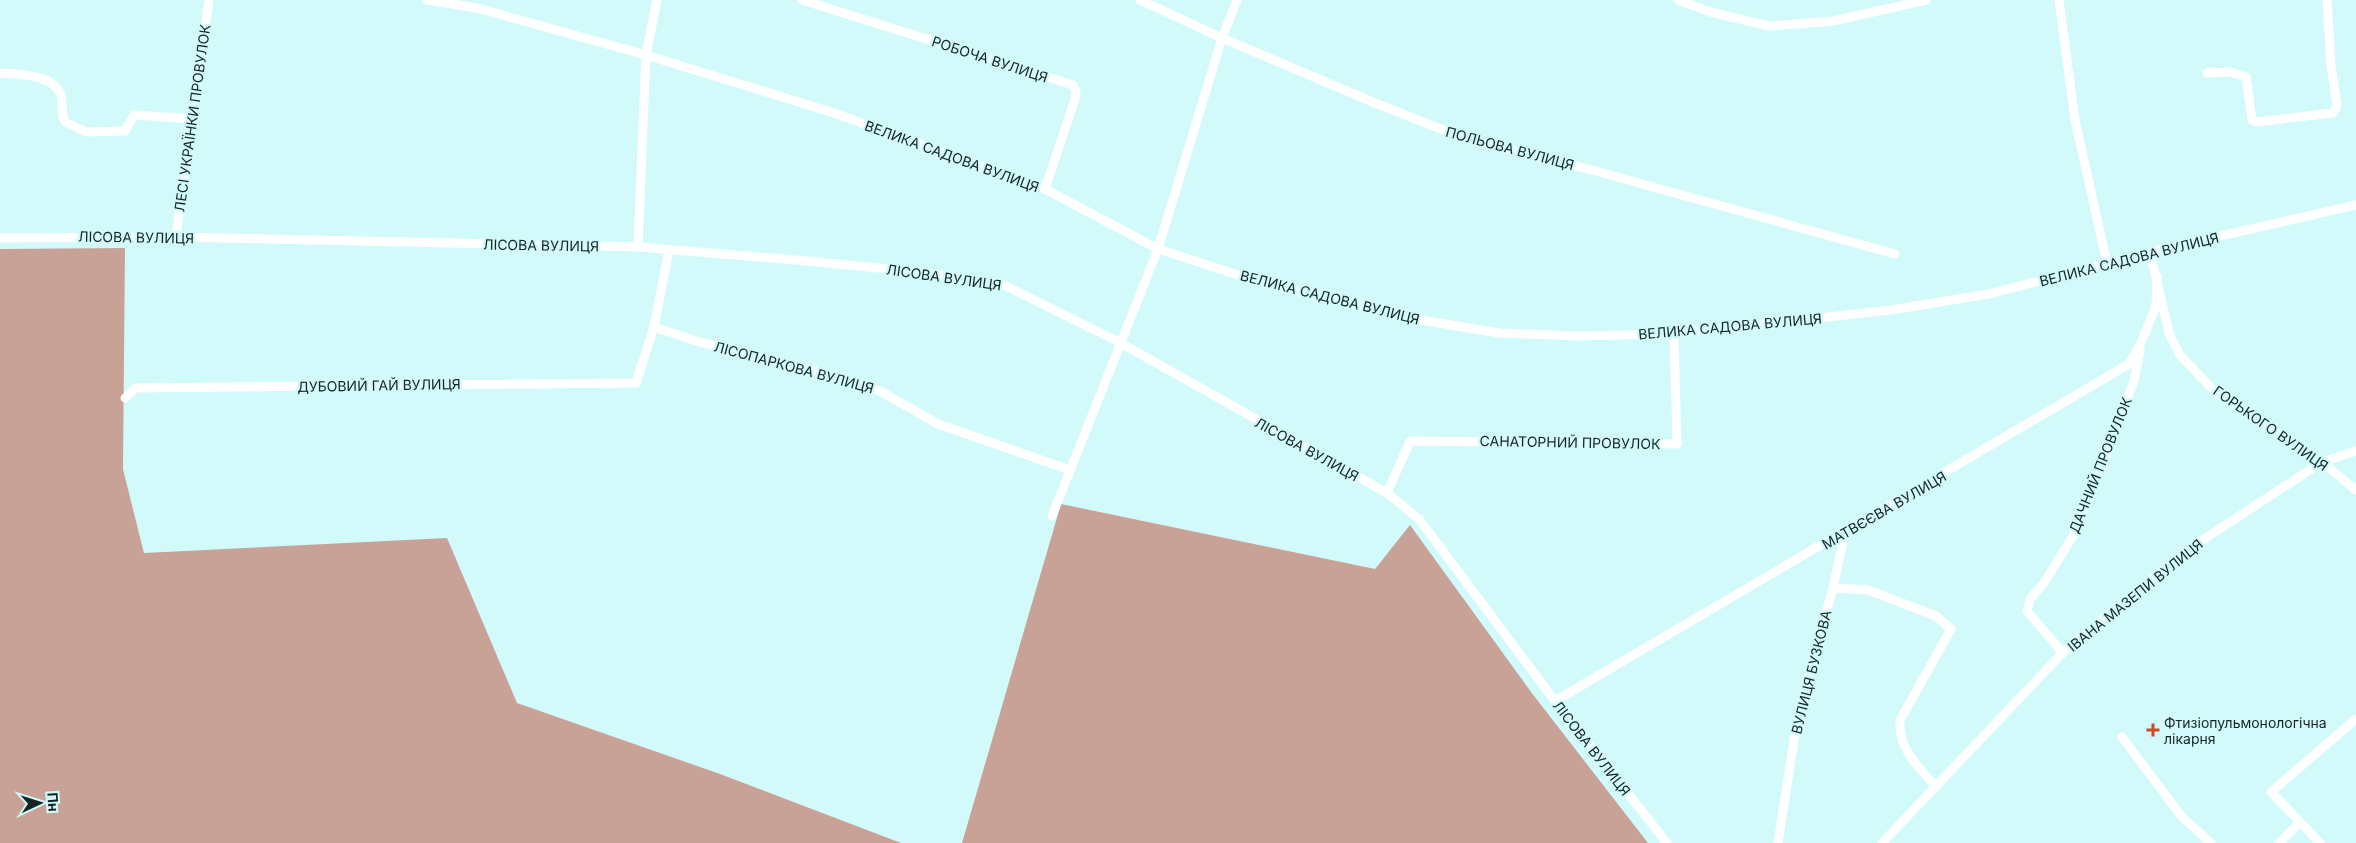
<svg xmlns="http://www.w3.org/2000/svg" width="2356" height="843" font-family="Inter,sans-serif">
<style>
.forest{fill:#c9a297}
.lines{fill:none;stroke-linecap:round;stroke-linejoin:round}
.street{stroke:#fff;stroke-width:9}
.poi-dot{fill:#d2491e;stroke:#d2fafb;stroke-width:2}
.labels{text-anchor:middle;dominant-baseline:central;stroke-width:5;stroke-linejoin:round;paint-order:stroke}
.street-label{font-size:14px;fill:#152425;stroke:#d2fafb}
.poi-label{font-size:14px;fill:#152425;stroke:#d2fafb;text-anchor:start}
</style>
<rect width="100%" height="100%" fill="#d2fafb"/>
<g class="forest">
<polygon points="125,248 123,469 144,553 447,538 517,703 720,774 901,843 0,843 0,249"/>
<polygon points="1061,504 1375,569 1410,525 1531,692 1648,843 962,843"/>
</g>
<g class="lines">
<g class="street">
<polyline points="427,0 477,8 646,55 831,112 1045,189 1158,249 1260,282 1397,316 1499,333 1578,336 1674,334 1891,310 1989,294 2150,252 2356,205"/>
<polyline points="802,0 1073,85 1076,92 1075,99 1045,189"/>
<polyline points="1140,0 1222,38 1375,103 1466,139 1588,169 1895,254"/>
<polyline points="1678,0 1710,12 1769,26 1833,21 1926,0"/>
<polyline points="2059,0 2075,120 2107,263"/>
<path d="M 0,73 C 19,75 52,73 61,95 C 63,103 61,112 65,122 L 86,132 L 125,131 L 134,115 L 193,119"/>
<polyline points="2207,73 2229,72 2246,77 2252,120 2257,122 2333,113 2337,105 2331,66 2327,0"/>
<polyline points="176,237 209,0"/>
<polyline points="0,238 176,237 638,247 807,261 919,272 1002,284 1119,342 1387,493 1419,519 1555,701 1667,843"/>
<polyline points="638,247 646,55 657,0"/>
<polyline points="2150,252 2169,333 2180,355 2217,394 2322,462 2356,490"/>
<polyline points="654,327 696,341 832,375 880,391 938,424 1070,470"/>
<polyline points="125,398 136,388 636,383 654,327 669,250"/>
<polyline points="1387,493 1410,441 1677,444 1674,334"/>
<polyline points="1052,516 1158,249 1222,38 1237,0"/>
<path d="M 1833,588 L 1868,590 L 1936,616 L 1951,629 L 1900,720 C 1898,749 1918,766 1936,787"/>
<polyline points="2063,653 2027,611 2030,599 2044,583 2073,536 2097,481 2134,381 2140,350"/>
<polyline points="1555,701 2129,364 2141,343 2156,306 2157,276"/>
<polyline points="2122,737 2182,817 2211,843"/>
<polyline points="2300,822 2320,843"/>
<polyline points="1778,843 1799,708 1833,588 1845,532"/>
<polyline points="1882,843 2071,644 2192,547 2322,462 2356,451"/>
<polyline points="2279,843 2300,822 2271,792 2356,719"/>
</g>
</g>
<path class="poi-dot" d="M2150.5 722.5h5v5h5v5h-5v5h-5v-5h-5v-5h5z"/>
<g class="labels">
<g class="street-label">
<text transform="translate(990 59) rotate(18)">РОБОЧА ВУЛИЦЯ</text>
<text transform="translate(192 118) rotate(-82)">ЛЕСІ УКРАЇНКИ ПРОВУЛОК</text>
<text transform="translate(1510 148) rotate(15)">ПОЛЬОВА ВУЛИЦЯ</text>
<text transform="translate(952 156) rotate(20)">ВЕЛИКА САДОВА ВУЛИЦЯ</text>
<text transform="translate(136 237) rotate(1)">ЛІСОВА ВУЛИЦЯ</text>
<text transform="translate(541 245) rotate(1)">ЛІСОВА ВУЛИЦЯ</text>
<text transform="translate(2129 259) rotate(-14)">ВЕЛИКА САДОВА ВУЛИЦЯ</text>
<text transform="translate(944 277) rotate(8)">ЛІСОВА ВУЛИЦЯ</text>
<text transform="translate(1330 297) rotate(14)">ВЕЛИКА САДОВА ВУЛИЦЯ</text>
<text transform="translate(1730 326) rotate(-5)">ВЕЛИКА САДОВА ВУЛИЦЯ</text>
<text transform="translate(794 367) rotate(15)">ЛІСОПАРКОВА ВУЛИЦЯ</text>
<text transform="translate(379 385) rotate(-1)">ДУБОВИЙ ГАЙ ВУЛИЦЯ</text>
<text transform="translate(2271 428) rotate(35)">ГОРЬКОГО ВУЛИЦЯ</text>
<text transform="translate(1570 442) rotate(1)">САНАТОРНИЙ ПРОВУЛОК</text>
<text transform="translate(1307 449) rotate(29)">ЛІСОВА ВУЛИЦЯ</text>
<text transform="translate(2100 465) rotate(-68)">ДАЧНИЙ ПРОВУЛОК</text>
<text transform="translate(1884 510) rotate(-30)">МАТВЄЄВА ВУЛИЦЯ</text>
<text transform="translate(2135 595) rotate(-39)">ІВАНА МАЗЕПИ ВУЛИЦЯ</text>
<text transform="translate(1811 672) rotate(-76)">ВУЛИЦЯ БУЗКОВА</text>
<text transform="translate(1592 748) rotate(52)">ЛІСОВА ВУЛИЦЯ</text>
</g>
<g class="poi-label">
<text x="2164" y="722">Фтизіопульмонологічна<tspan x="2164" dy="16">лікарня</tspan></text>
</g>
</g>
<g transform="translate(40 803) rotate(86)" stroke="#d2fafb" stroke-width="4" paint-order="stroke">
<path d="M0-4L9 19L0 12L-9 19Z" fill="#152425"/>
<text y="-8" font-size="14" font-weight="bold" text-anchor="middle" fill="#152425">Пн</text>
</g>
</svg>
